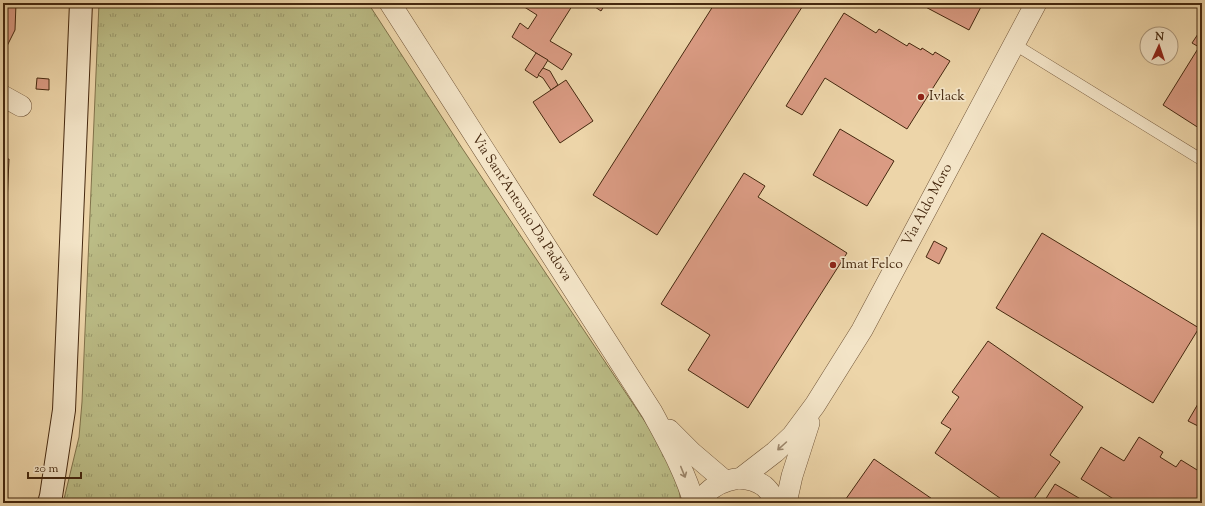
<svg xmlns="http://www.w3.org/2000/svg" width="1205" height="506" font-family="'Sorts Mill Goudy',serif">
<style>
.grass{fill:url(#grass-tufts);stroke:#80724a}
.building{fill:#da9b83;stroke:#45280f}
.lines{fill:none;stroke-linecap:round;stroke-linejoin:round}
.lane-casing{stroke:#6f5336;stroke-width:12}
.street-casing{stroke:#6f5336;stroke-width:22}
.secondary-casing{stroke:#45280f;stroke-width:24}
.lane{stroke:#f3e4c7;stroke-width:11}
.street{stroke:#f3e4c7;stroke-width:21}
.secondary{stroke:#f3e4c7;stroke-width:22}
.oneway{stroke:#9c866b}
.poi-dot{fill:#8f2418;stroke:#f3e4c7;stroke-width:1.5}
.labels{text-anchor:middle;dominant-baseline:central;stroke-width:3.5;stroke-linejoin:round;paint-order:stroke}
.poi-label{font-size:14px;fill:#45280f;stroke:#f3e4c7;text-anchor:start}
.street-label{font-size:14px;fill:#45280f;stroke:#f3e4c7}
</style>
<defs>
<pattern id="grass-tufts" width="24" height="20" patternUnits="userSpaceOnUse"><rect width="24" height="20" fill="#bbbc86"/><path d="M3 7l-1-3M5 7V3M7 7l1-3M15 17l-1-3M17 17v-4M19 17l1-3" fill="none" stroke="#9a996c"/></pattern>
</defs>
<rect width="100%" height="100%" fill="#edd5a9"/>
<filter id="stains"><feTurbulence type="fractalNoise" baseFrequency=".005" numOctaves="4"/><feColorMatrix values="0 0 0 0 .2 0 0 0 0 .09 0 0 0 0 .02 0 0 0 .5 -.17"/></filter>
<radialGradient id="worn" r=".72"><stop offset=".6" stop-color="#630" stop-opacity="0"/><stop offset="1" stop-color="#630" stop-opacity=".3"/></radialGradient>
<polygon class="grass" points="99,3 368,3 462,148 662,447 678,483 681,503 63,503 79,437 82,402"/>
<g class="building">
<polygon points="3,3 16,3 15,30 3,54"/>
<polygon points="518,3 574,3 550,41 572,54 562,70 512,37 520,23 528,29 537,15"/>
<polygon points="589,3 606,3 601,11"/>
<polygon points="715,3 802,3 804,4 657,235 593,195"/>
<polygon points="918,3 983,3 969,30"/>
<polygon points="844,13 876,33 879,29 907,46 909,43 921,50 922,48 933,55 935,52 950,61 907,129 825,78 802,115 786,106"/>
<polygon points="1202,28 1202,130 1163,105 1199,47 1192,43"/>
<polygon points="536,53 548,60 537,78 525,70"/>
<polygon points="543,68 550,71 558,85 551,90 543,78 538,75"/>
<polygon points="37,78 49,79 49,90 36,89"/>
<polygon points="566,80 593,121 560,143 533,102"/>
<polygon points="840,129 894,161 867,206 813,175"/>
<polygon points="3,159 9,159 3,293"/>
<polygon points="744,173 765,186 758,197 847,253 748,408 688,370 710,335 661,304"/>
<polygon points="1042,233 1199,328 1153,403 996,308"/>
<polygon points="934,241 947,248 939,264 926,257"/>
<polygon points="988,341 1083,407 1050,455 1060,462 1031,503 1007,503 935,453 951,429 941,423 959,397 952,392"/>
<polygon points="1202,397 1202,428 1188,421"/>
<polygon points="1139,437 1163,452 1160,457 1176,467 1181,460 1202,473 1202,503 1120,503 1081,479 1101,447 1124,461"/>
<polygon points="874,459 938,503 843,503"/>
<polygon points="1055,484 1084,501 1083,503 1050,503 1045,500"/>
</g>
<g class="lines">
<defs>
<polyline id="lane" points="1014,44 1202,160"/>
<g id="street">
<path d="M 390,3 L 652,412 C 668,442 685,471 694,503"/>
<polyline points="3,96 21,106"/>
<polyline points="669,430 691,452 725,481"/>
<polyline points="740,479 775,452 792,436 815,405 862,330 1036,3"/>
<path d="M 700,503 C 711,481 742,471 764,486 C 770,491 773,497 777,503"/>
<polyline points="786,503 792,476 809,423"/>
</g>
<polyline id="secondary" points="49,503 51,496 64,410 81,3"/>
</defs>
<use href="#lane" class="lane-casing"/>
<use href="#street" class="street-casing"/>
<use href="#secondary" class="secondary-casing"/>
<use href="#lane" class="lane"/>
<use href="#street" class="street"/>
<use href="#secondary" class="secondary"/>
</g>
<defs><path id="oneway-shaft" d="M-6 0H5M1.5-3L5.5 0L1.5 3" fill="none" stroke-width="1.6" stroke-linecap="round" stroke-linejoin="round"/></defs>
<g class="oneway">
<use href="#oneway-shaft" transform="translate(782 446) rotate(138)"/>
<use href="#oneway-shaft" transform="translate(683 472) rotate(68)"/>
</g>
<g class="poi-dot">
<circle cx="921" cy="97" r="4"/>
<circle cx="833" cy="265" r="4"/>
</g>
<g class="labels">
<g class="poi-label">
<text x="929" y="97">Ivlack</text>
<text x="841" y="265">Imat Felco</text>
</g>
<g class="street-label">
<text transform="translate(928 205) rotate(-62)">Via Aldo Moro</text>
<text transform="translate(521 208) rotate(57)">Via Sant'Antonio Da Padova</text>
</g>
</g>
<rect width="1205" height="506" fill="none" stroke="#edd5a9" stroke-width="16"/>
<rect x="4" y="4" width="1197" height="498" fill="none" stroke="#45280f" stroke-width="2"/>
<rect x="8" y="8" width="1189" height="490" fill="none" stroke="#45280f"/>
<g transform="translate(1159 46) rotate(3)"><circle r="19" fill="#f3e4c7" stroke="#ad997d"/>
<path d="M0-3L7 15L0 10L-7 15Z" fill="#8f2418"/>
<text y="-6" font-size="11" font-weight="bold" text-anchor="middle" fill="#45280f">N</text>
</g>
<path d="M28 472v6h53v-6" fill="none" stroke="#45280f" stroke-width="2"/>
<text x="34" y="472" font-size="12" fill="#45280f" stroke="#f3e4c7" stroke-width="3" paint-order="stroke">20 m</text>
<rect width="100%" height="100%" filter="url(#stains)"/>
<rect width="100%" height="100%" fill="url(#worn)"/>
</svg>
